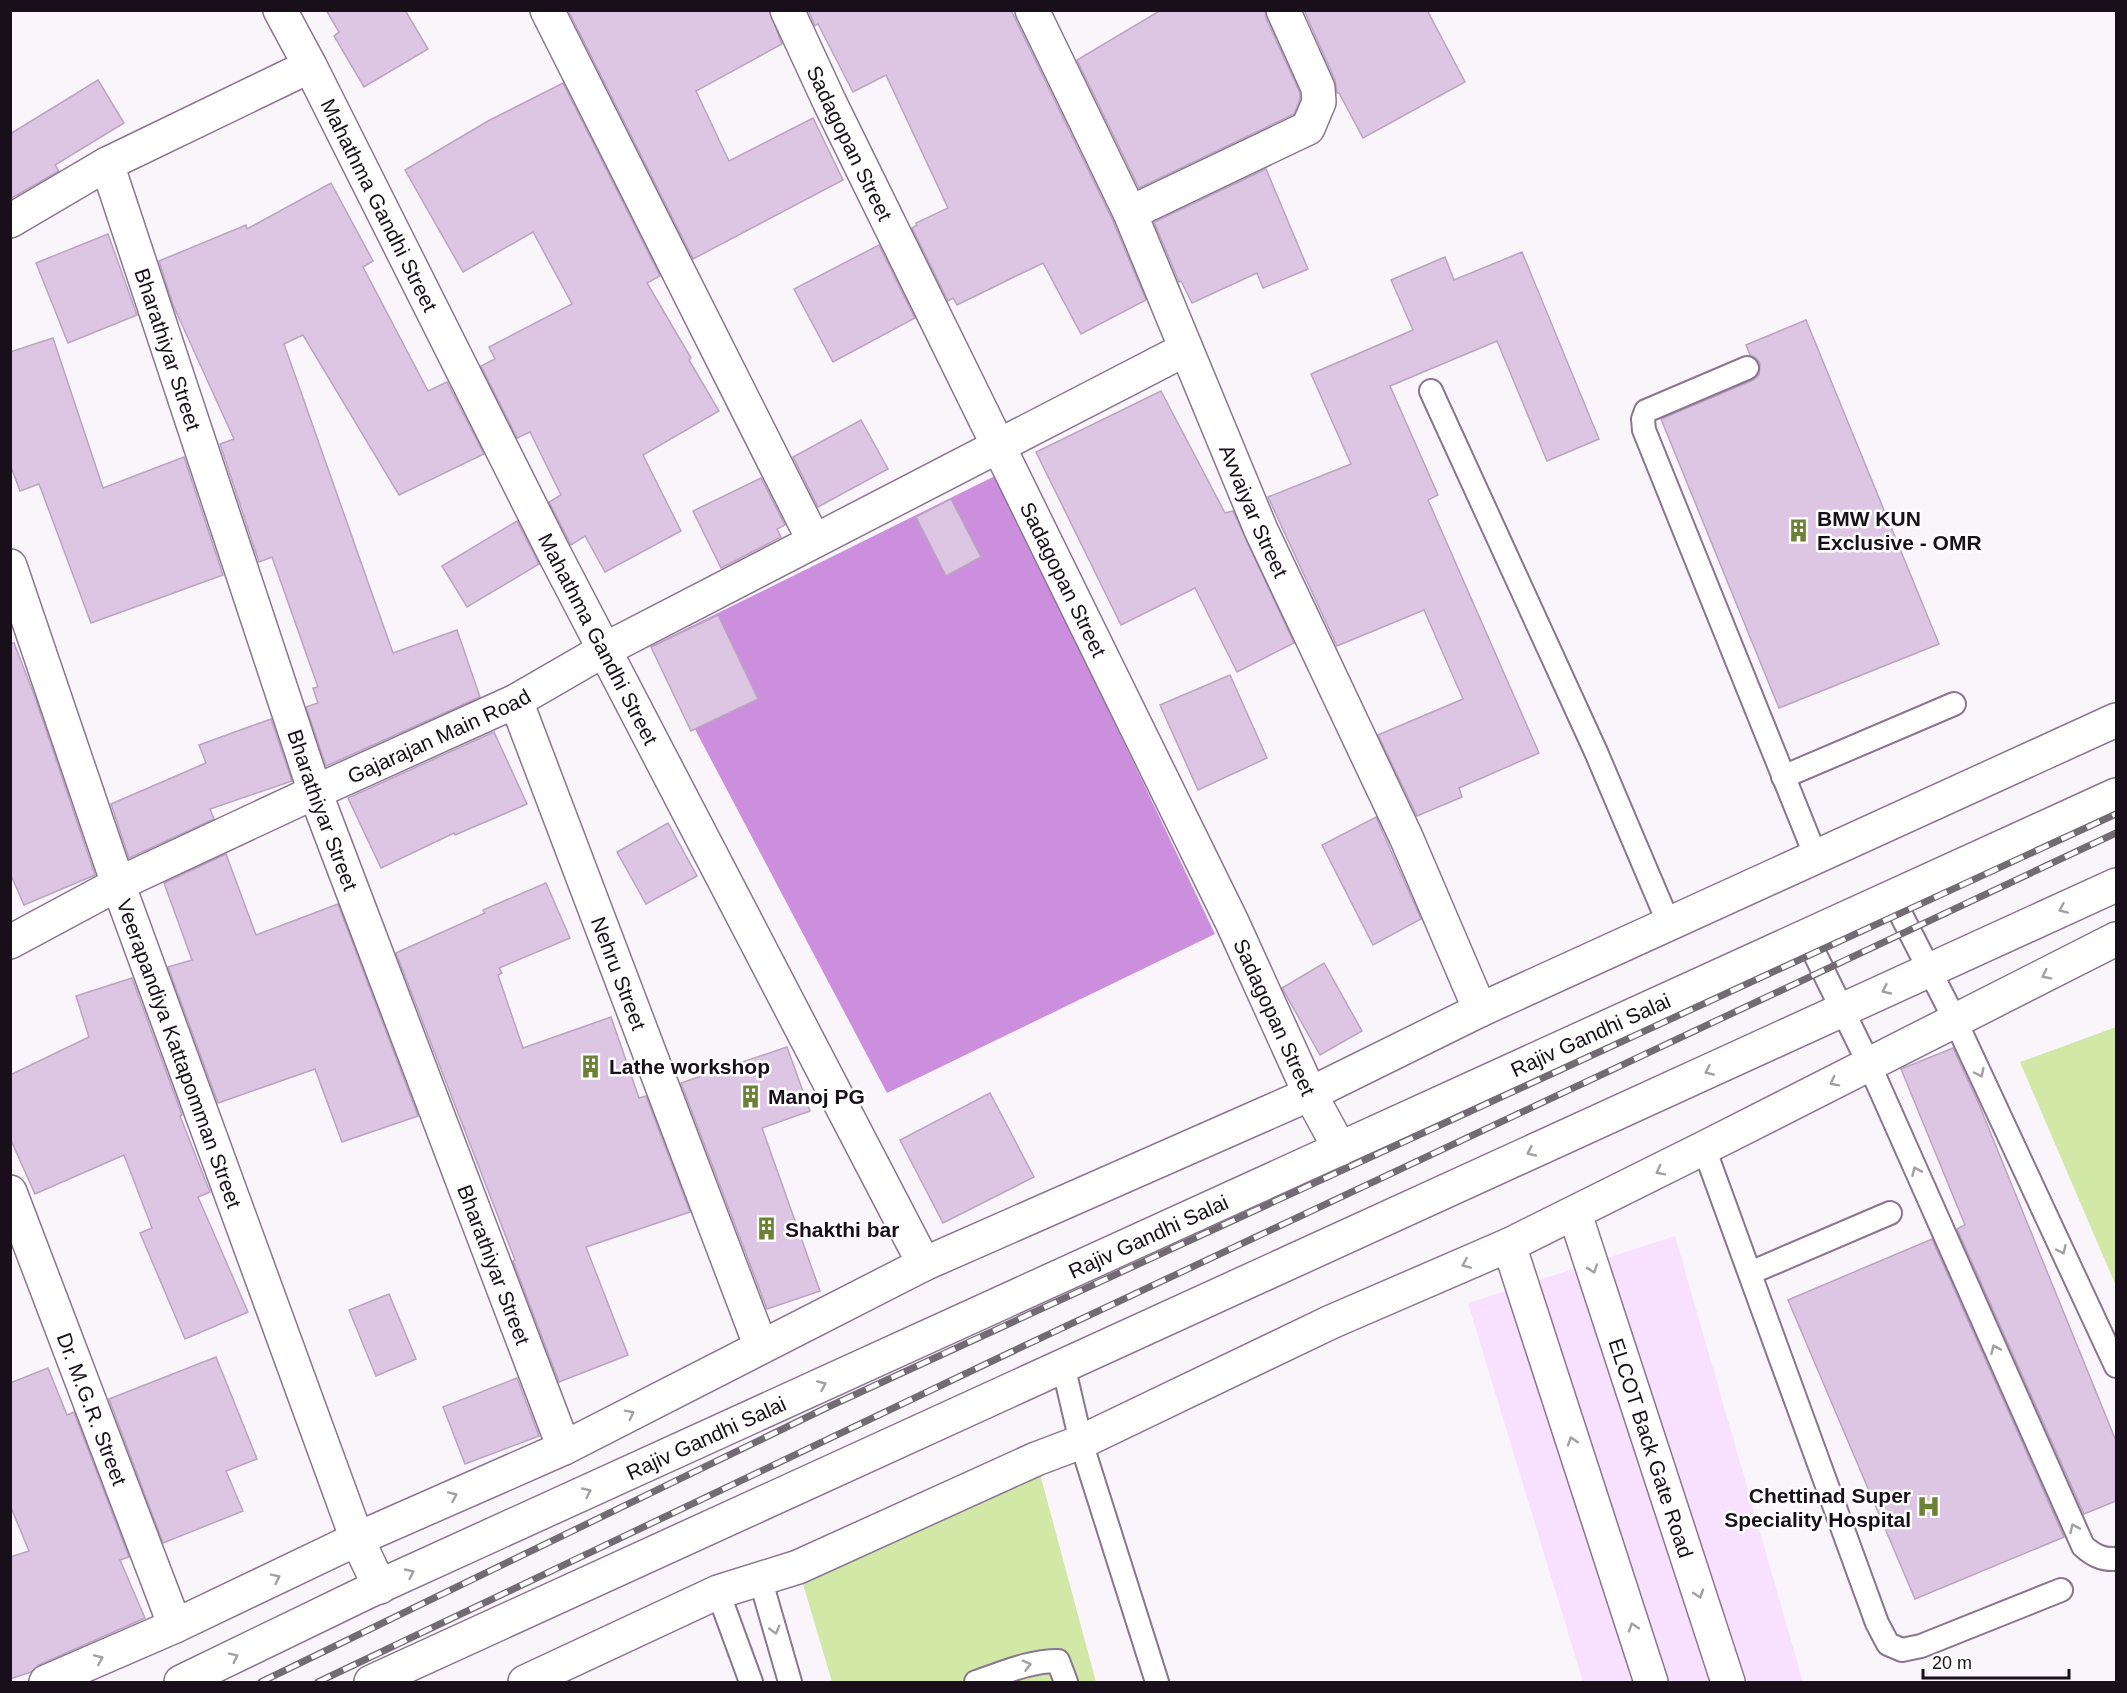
<svg xmlns="http://www.w3.org/2000/svg" width="2127" height="1693" font-family="Helvetica,sans-serif">
<style>
.built{fill:#f8e1ff}
.green{fill:#d1e8a6}
.water{fill:#cc8fdd}
.building{fill:#ddc5e4;stroke:#bba4c1;stroke-width:1.5}
.lines{fill:none;stroke-linecap:round;stroke-linejoin:round}
.lane-casing{stroke:#8b7591;stroke-width:26}
.street-casing{stroke:#8b7591;stroke-width:36}
.secondary-casing{stroke:#8b7591;stroke-width:36}
.primary-casing{stroke:#8b7591;stroke-width:36}
.lane{stroke:#fff;stroke-width:22}
.street{stroke:#fff;stroke-width:33}
.secondary{stroke:#fff;stroke-width:33}
.primary{stroke:#fff;stroke-width:33}
.rail-casing{stroke:#726b74;stroke-width:7}
.rail{stroke:#fff;stroke-width:4.5;stroke-dasharray:14;stroke-linecap:butt}
.oneway{stroke:#a39fa3}
.labels{text-anchor:middle;dominant-baseline:central;stroke-width:5;stroke-linejoin:round;paint-order:stroke}
.street-label{font-size:21px;fill:#180f1a;stroke:#fff}
.poi-label{font-size:21px;font-weight:bold;fill:#180f1a;stroke:#fff;text-anchor:start}
</style>
<rect width="100%" height="100%" fill="#faf5fb"/>
<polygon class="built" points="1675,1236 1803,1682 1583,1682 1468,1303"/>
<g class="green">
<polygon points="2116,1027 2116,1286 2020,1062"/>
<polygon points="1036,1459 1096,1682 832,1682 798,1567"/>
</g>
<polygon class="water" points="997,475 1215,934 887,1093 651,646"/>
<g class="building">
<polygon points="326,10 405,10 428,49 364,87 334,36 339,32"/>
<polygon points="568,10 769,10 782,44 696,91 729,161 813,118 843,180 693,259"/>
<polygon points="808,10 1011,10 1113,221 1146,300 1081,334 1043,263 957,305 953,298 948,301 912,228 917,225 916,223 948,208 886,75 853,92 818,24 815,26"/>
<polygon points="1161,10 1265,10 1266,18 1300,93 1300,99 1294,114 1139,188 1077,60"/>
<polygon points="1304,10 1427,10 1465,82 1363,138 1339,93 1337,93 1335,80"/>
<polygon points="98,80 124,123 55,165 59,171 10,199 10,134"/>
<polygon points="563,83 660,276 647,283 691,358 689,360 719,411 643,455 681,531 605,572 585,536 571,545 549,502 561,495 530,432 517,438 481,366 495,359 489,347 572,304 533,232 463,272 405,170 488,121"/>
<polygon points="1266,169 1308,269 1263,288 1257,273 1192,303 1181,281 1179,282 1154,222"/>
<polygon points="331,183 373,261 363,267 428,391 447,382 484,454 399,495 303,335 284,344 393,653 457,630 480,697 326,766 306,707 318,703 313,688 318,687 272,557 259,562 220,444 234,439 173,305 159,261 246,225 247,229"/>
<polygon points="108,234 137,315 68,343 36,263"/>
<polygon points="879,245 915,318 833,362 794,289"/>
<polygon points="1522,252 1599,439 1547,461 1497,341 1390,386 1438,495 1428,500 1539,753 1459,788 1462,797 1417,816 1378,735 1463,699 1424,610 1337,646 1268,497 1351,464 1311,374 1413,330 1391,280 1445,257 1454,280"/>
<polygon points="1806,320 1939,644 1779,708 1661,419 1753,380 1759,375 1760,363 1756,358 1750,355 1746,345"/>
<polygon points="53,338 103,488 184,457 223,575 91,623 39,484 20,491 10,464 10,352"/>
<polygon points="1161,391 1225,513 1233,511 1294,643 1237,672 1195,588 1121,625 1036,452"/>
<polygon points="861,420 888,469 818,507 793,457"/>
<polygon points="761,478 785,525 777,529 781,537 721,568 693,511"/>
<polygon points="951,499 981,557 946,576 916,517"/>
<polygon points="517,521 539,564 467,607 442,566"/>
<polygon points="718,615 758,699 691,731 651,647"/>
<polygon points="10,643 14,643 35,697 95,875 24,905 10,873"/>
<polygon points="1230,675 1267,758 1198,790 1160,705"/>
<polygon points="271,719 292,781 210,809 214,819 129,858 111,804 206,763 199,745"/>
<polygon points="494,732 527,804 455,835 454,833 381,868 348,798"/>
<polygon points="1376,817 1421,919 1373,945 1322,845"/>
<polygon points="668,823 697,876 646,904 617,852"/>
<polygon points="226,854 256,935 338,904 418,1116 342,1142 315,1069 218,1103 168,967 192,960 164,883"/>
<polygon points="546,883 570,938 499,968 502,973 498,975 523,1048 611,1017 639,1098 646,1096 690,1212 586,1247 628,1355 559,1382 513,1261 515,1260 396,953 485,913 483,910"/>
<polygon points="1324,963 1362,1031 1320,1055 1282,988"/>
<polygon points="132,978 182,1115 180,1116 210,1192 198,1197 248,1312 185,1339 140,1233 152,1228 124,1155 35,1194 10,1138 10,1075 89,1037 76,996"/>
<polygon points="787,1047 810,1111 762,1128 820,1291 767,1309 681,1083"/>
<polygon points="1953,1048 1978,1102 2116,1441 2116,1501 2084,1514 1957,1229 1965,1225 1901,1069"/>
<polygon points="990,1093 1034,1177 943,1223 900,1140"/>
<polygon points="1932,1239 2064,1537 1915,1599 1788,1300"/>
<polygon points="389,1294 416,1359 376,1376 349,1310"/>
<polygon points="216,1357 257,1459 226,1471 243,1511 163,1543 109,1399"/>
<polygon points="48,1368 67,1415 74,1412 129,1557 120,1560 145,1618 39,1665 31,1672 10,1679 10,1557 29,1551 10,1505 10,1383"/>
<polygon points="517,1378 539,1436 465,1464 443,1407"/>
</g>
<g class="lines">
<defs>
<g id="lane">
<polyline points="1747,368 1646,411 1643,419 1644,430 1816,857"/>
<polyline points="1431,391 1596,752 1669,924"/>
<polyline points="1783,777 1954,704"/>
<polyline points="1892,897 1955,1020 2116,1366"/>
<path d="M 1806,936 L 1869,1064 L 2083,1546 C 2093,1555 2102,1560 2116,1559"/>
<polyline points="1704,1148 1877,1623 1888,1644 1902,1650 1921,1646 2061,1590"/>
<polyline points="1750,1273 1890,1213"/>
<polyline points="1063,1365 1081,1442 1157,1682"/>
<polyline points="760,1578 790,1682"/>
<polyline points="718,1592 751,1682"/>
<path d="M 976,1682 C 1003,1673 1029,1661 1058,1661 L 1066,1682"/>
</g>
<g id="street">
<path id="s1" d="M 280,10 L 310,66 L 554,553 L 924,1264"/>
<polyline points="547,10 814,541"/>
<path id="s2" d="M 787,10 L 830,103 L 1232,922 L 1310,1094 L 1340,1149"/>
<path id="s3" d="M 1032,10 L 1130,213 L 1261,530 L 1406,837 L 1480,1010"/>
<path id="s4" d="M 107,164 L 315,792 L 564,1448"/>
<polyline points="1130,213 1308,128 1319,102 1318,88 1283,10"/>
<polyline points="10,221 107,164 310,66"/>
<path id="s5" d="M 10,566 L 118,884 L 357,1539 L 380,1587"/>
<path id="s6" d="M 516,701 L 761,1347"/>
<path id="s7" d="M 10,942 L 118,884 L 315,792 L 516,701 L 604,650 L 1186,349"/>
<path id="s8" d="M 10,1192 L 175,1626"/>
</g>
<g id="secondary">
<path id="s9" d="M 1575,1214 L 1728,1682"/>
<polyline points="1509,1245 1651,1682"/>
<polyline points="46,1682 175,1626 357,1539 564,1448 924,1264 1310,1094 1480,1010 2116,720"/>
<polyline points="525,1682 718,1592 798,1567 1036,1459 1081,1442 1331,1322 1509,1245 1704,1148 2116,939"/>
</g>
<g id="primary">
<path id="s10" d="M 181,1682 L 369,1591 L 2116,795"/>
<polyline points="371,1682 2116,885"/>
</g>
</defs>
<use href="#lane" class="lane-casing"/>
<use href="#street" class="street-casing"/>
<use href="#secondary" class="secondary-casing"/>
<use href="#primary" class="primary-casing"/>
<use href="#lane" class="lane"/>
<use href="#street" class="street"/>
<use href="#secondary" class="secondary"/>
<use href="#primary" class="primary"/>
<defs>
<g id="rail">
<polyline points="261,1682 828,1407 2116,814"/>
<polyline points="318,1682 1009,1353 2116,833"/>
</g>
</defs>
<use href="#rail" class="rail-casing"/>
<use href="#rail" class="rail"/>
</g>
<defs><path id="oneway-chevron" d="M-2-3.5L2.5 0L-2 3.5" fill="none" stroke-width="1.6" stroke-linecap="round" stroke-linejoin="round" transform="scale(1.5)"/></defs>
<g class="oneway">
<use href="#oneway-chevron" transform="translate(2063 909) rotate(156)"/>
<use href="#oneway-chevron" transform="translate(2046 975) rotate(153)"/>
<use href="#oneway-chevron" transform="translate(1886 990) rotate(155)"/>
<use href="#oneway-chevron" transform="translate(1709 1071) rotate(156)"/>
<use href="#oneway-chevron" transform="translate(1980 1073) rotate(65)"/>
<use href="#oneway-chevron" transform="translate(1834 1082) rotate(153)"/>
<use href="#oneway-chevron" transform="translate(1531 1152) rotate(155)"/>
<use href="#oneway-chevron" transform="translate(1660 1171) rotate(153)"/>
<use href="#oneway-chevron" transform="translate(1916 1171) rotate(-114)"/>
<use href="#oneway-chevron" transform="translate(2062 1250) rotate(65)"/>
<use href="#oneway-chevron" transform="translate(1466 1264) rotate(157)"/>
<use href="#oneway-chevron" transform="translate(1593 1269) rotate(71)"/>
<use href="#oneway-chevron" transform="translate(1995 1349) rotate(-114)"/>
<use href="#oneway-chevron" transform="translate(822 1385) rotate(-24)"/>
<use href="#oneway-chevron" transform="translate(630 1414) rotate(-27)"/>
<use href="#oneway-chevron" transform="translate(1572 1441) rotate(-108)"/>
<use href="#oneway-chevron" transform="translate(587 1492) rotate(-25)"/>
<use href="#oneway-chevron" transform="translate(453 1496) rotate(-24)"/>
<use href="#oneway-chevron" transform="translate(2074 1528) rotate(-114)"/>
<use href="#oneway-chevron" transform="translate(410 1573) rotate(-25)"/>
<use href="#oneway-chevron" transform="translate(276 1578) rotate(-26)"/>
<use href="#oneway-chevron" transform="translate(1699 1594) rotate(72)"/>
<use href="#oneway-chevron" transform="translate(1633 1627) rotate(-108)"/>
<use href="#oneway-chevron" transform="translate(775 1630) rotate(74)"/>
<use href="#oneway-chevron" transform="translate(234 1657) rotate(-26)"/>
<use href="#oneway-chevron" transform="translate(99 1659) rotate(-23)"/>
<use href="#oneway-chevron" transform="translate(1027 1665) rotate(-15)"/>
</g>
<defs>
<symbol id="building-bare" viewBox="-9 -9 18 18"><path d="M-4-6H4V6H1V3H-1V6H-4ZM-2.5-4.3h1.7v1.8h-1.7ZM.8-4.3h1.7v1.8H.8ZM-2.5-1h1.7V.8h-1.7ZM.8-1h1.7V.8H.8Z" fill="#6b8235" stroke="#fff" stroke-width="2.5" paint-order="stroke"/></symbol>
<symbol id="hospital-bare" viewBox="-9 -9 18 18"><path d="M-5-5h3v3.5h4V-5h3V5h-3V1.5h-4V5h-3Z" fill="#6b8235" stroke="#fff" stroke-width="2.5" paint-order="stroke"/></symbol>
</defs>
<g fill-rule="evenodd">
<use href="#building-bare" x="1782" y="514" width="33" height="33"/>
<use href="#building-bare" x="574" y="1050" width="33" height="33"/>
<use href="#building-bare" x="734" y="1080" width="33" height="33"/>
<use href="#building-bare" x="750" y="1212" width="33" height="33"/>
<use href="#hospital-bare" x="1912" y="1490" width="33" height="33"/>
</g>
<g class="labels">
<g class="street-label">
<text stroke="none"><textPath href="#s2" startOffset="147">Sadagopan Street</textPath></text>
<text stroke="none"><textPath href="#s1" startOffset="219">Mahathma Gandhi Street</textPath></text>
<text stroke="none"><textPath href="#s4" startOffset="195">Bharathiyar Street</textPath></text>
<text stroke="none"><textPath href="#s3" startOffset="548">Avvaiyar Street</textPath></text>
<text stroke="none"><textPath href="#s2" startOffset="633">Sadagopan Street</textPath></text>
<text stroke="none"><textPath href="#s1" startOffset="705">Mahathma Gandhi Street</textPath></text>
<text stroke="none"><textPath href="#s7" startOffset="476">Gajarajan Main Road</textPath></text>
<text stroke="none"><textPath href="#s4" startOffset="681">Bharathiyar Street</textPath></text>
<text stroke="none"><textPath href="#s6" startOffset="291">Nehru Street</textPath></text>
<text stroke="none"><textPath href="#s2" startOffset="1119">Sadagopan Street</textPath></text>
<text stroke="none"><textPath href="#s10" startOffset="1551">Rajiv Gandhi Salai</textPath></text>
<text stroke="none"><textPath href="#s5" startOffset="516">Veerapandiya Kattapomman Street</textPath></text>
<text stroke="none"><textPath href="#s10" startOffset="1065">Rajiv Gandhi Salai</textPath></text>
<text stroke="none"><textPath href="#s4" startOffset="1167">Bharathiyar Street</textPath></text>
<text stroke="none"><textPath href="#s8" startOffset="232">Dr. M.G.R. Street</textPath></text>
<text stroke="none"><textPath href="#s10" startOffset="579">Rajiv Gandhi Salai</textPath></text>
<text stroke="none"><textPath href="#s9" startOffset="246">ELCOT Back Gate Road</textPath></text>
</g>
<g class="poi-label">
<text x="1817" y="518">BMW KUN<tspan x="1817" dy="24">Exclusive - OMR</tspan></text>
<text x="609" y="1066">Lathe workshop</text>
<text x="768" y="1096">Manoj PG</text>
<text x="785" y="1229">Shakthi bar</text>
<text x="1911" y="1495" text-anchor="end">Chettinad Super<tspan x="1911" dy="24">Speciality Hospital</tspan></text>
</g>
</g>
<rect width="2127" height="1693" fill="none" stroke="#180f1a" stroke-width="24"/>
<path d="M1923 1669v9h146v-9" fill="none" stroke="#180f1a" stroke-width="3"/>
<text x="1932" y="1669" font-size="18" fill="#180f1a" stroke="#ffffff" stroke-width="4.5" paint-order="stroke">20 m</text>
</svg>
